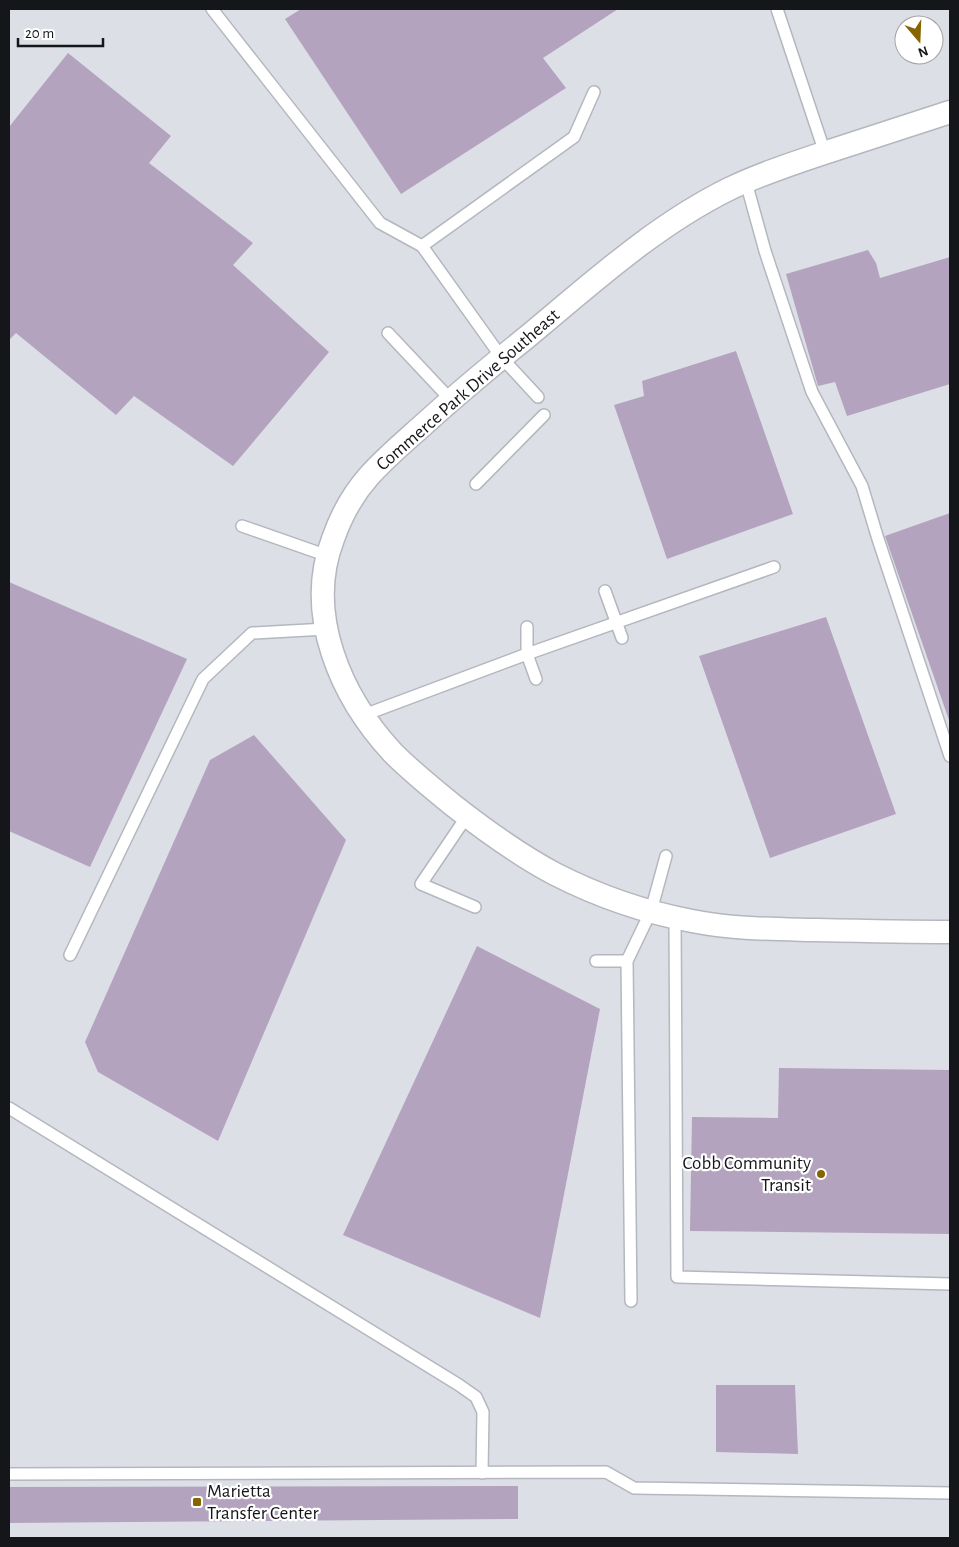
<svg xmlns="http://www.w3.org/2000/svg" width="959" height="1547" font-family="'Alegreya Sans',sans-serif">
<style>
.building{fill:#b4a3bf}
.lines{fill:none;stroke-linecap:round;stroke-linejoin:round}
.service-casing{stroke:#b5b7bf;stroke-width:14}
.minor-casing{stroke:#b5b7bf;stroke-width:25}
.service{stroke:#fff;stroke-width:11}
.minor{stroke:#fff;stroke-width:22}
.poi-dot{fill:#876400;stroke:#fff;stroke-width:2}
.labels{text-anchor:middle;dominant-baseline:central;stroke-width:4.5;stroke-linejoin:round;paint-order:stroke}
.street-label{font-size:19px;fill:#151619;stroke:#fff}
.poi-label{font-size:19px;fill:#151619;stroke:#fff;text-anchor:end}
</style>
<rect width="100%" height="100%" fill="#dddfe7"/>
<g class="building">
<polygon points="301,9 618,9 543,58 566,88 401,194 285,19"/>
<polygon points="68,53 171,136 149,163 253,243 233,265 329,352 233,466 134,396 116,415 16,333 9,340 9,127"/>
<polygon points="868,250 876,263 880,278 950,257 950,384 847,416 835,382 818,386 786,274"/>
<polygon points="736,351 793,514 667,559 614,405 644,396 642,381"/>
<polygon points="950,513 950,723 885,536"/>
<polygon points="9,582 187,659 90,867 9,831"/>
<polygon points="826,617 896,814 770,858 699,656"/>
<polygon points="254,735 346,840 218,1141 98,1072 85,1042 210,760"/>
<polygon points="477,946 600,1009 540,1318 343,1235"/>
<polygon points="779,1068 950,1070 950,1234 690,1231 692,1117 778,1118"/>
<polygon points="716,1385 795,1385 798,1454 716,1452"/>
<polygon points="518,1486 518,1519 9,1523 9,1487"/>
</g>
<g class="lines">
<defs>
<g id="service">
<polyline points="212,9 380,223 422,246 502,358 538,397"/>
<polyline points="777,9 825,153"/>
<polyline points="746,182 765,251 812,392 862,486 878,539 950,756"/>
<polyline points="422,246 574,137 594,92"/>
<polyline points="388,333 451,400"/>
<polyline points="476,484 544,415"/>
<polyline points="242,526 328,556"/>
<polyline points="605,591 622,638"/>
<polyline points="536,679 527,654 774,567"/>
<polyline points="364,715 527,654 527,627"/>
<polyline points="467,816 421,884 475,907"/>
<polyline points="675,918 677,1277 950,1284"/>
<polyline points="70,955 203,679 252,633 326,629"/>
<polyline points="596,961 627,961"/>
<polyline points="9,1108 459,1385 476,1397 483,1412 482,1473"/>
<polyline points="631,1301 627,961 651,911 666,856"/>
<polyline points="9,1474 606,1472 634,1488 950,1493"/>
</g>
<path id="minor" d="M 950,112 C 909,125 868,139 827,152 C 794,163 760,174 729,189 C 654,226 591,284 527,337 C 491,366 456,395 422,426 C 404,442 385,458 369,476 C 353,494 341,516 333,539 C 304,614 341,697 393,753 C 412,772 433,789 454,806 C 486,831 519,855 555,874 C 598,896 644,912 692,921 C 732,929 772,929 813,930 C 859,931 904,932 950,932"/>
</defs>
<use href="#service" class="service-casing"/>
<use href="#minor" class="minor-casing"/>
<use href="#service" class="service"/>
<use href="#minor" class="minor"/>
</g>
<g class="poi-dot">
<circle cx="821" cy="1174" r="5"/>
<rect x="192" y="1497" width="10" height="10" rx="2.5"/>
</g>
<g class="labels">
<g class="street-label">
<text transform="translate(468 390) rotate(-41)">Commerce Park Drive Southeast</text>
</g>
<g class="poi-label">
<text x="811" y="1163">Cobb Community<tspan x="811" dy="22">Transit</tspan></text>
<text x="207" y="1491" text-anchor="start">Marietta<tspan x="207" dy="22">Transfer Center</tspan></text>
</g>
</g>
<rect width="959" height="1547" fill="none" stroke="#151619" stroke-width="20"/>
<g transform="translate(919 40) rotate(161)"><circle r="24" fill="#ffffff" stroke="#a1a2a3"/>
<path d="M0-4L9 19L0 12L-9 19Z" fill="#876400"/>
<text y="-8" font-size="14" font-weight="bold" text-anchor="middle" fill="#151619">N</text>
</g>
<path d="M18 38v8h85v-8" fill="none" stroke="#151619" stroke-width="2.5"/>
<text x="25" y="38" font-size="15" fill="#151619" stroke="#ffffff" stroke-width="4" paint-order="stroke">20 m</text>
</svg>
